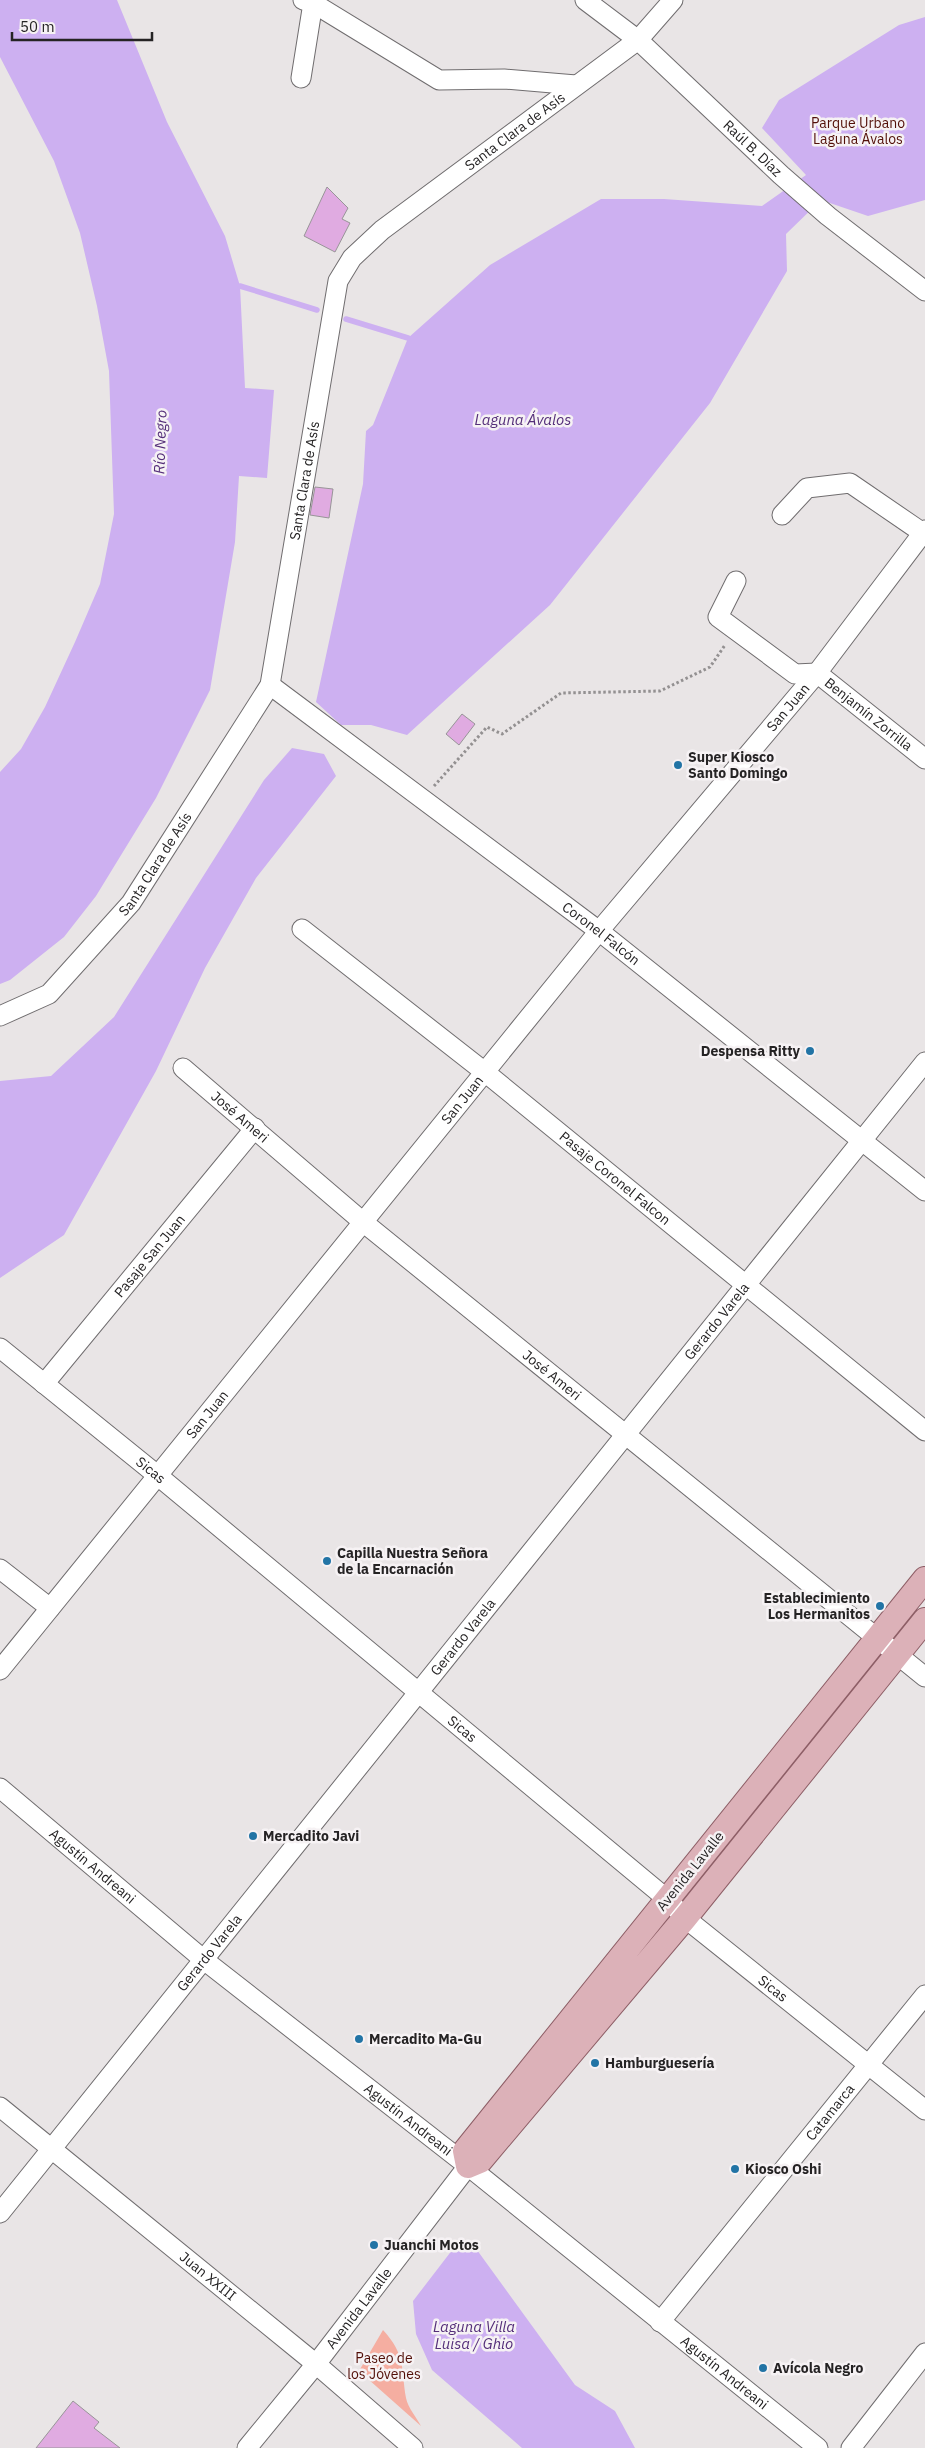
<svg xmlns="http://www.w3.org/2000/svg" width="925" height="2448" font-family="'IBM Plex Sans',sans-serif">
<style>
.green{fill:#f5aea1}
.water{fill:#cdb0f1}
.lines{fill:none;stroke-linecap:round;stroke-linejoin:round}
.stream{stroke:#cdb0f1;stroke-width:5.5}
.building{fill:#e0abe1;stroke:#989598}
.minor-casing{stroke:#706d6f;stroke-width:21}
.major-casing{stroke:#8d5e66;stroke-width:26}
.path{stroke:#939091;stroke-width:3;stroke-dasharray:2.5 2.5;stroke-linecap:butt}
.minor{stroke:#fff;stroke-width:19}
.major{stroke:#dcb1b8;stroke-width:24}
.poi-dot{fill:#2274a5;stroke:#f6f2f4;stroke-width:2}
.labels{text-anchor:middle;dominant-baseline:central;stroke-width:5;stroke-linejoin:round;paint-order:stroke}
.park-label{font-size:14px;fill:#520f08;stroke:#f6f2f4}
.street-label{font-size:14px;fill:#252324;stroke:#f6f2f4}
.poi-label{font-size:14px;font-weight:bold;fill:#252324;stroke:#f6f2f4;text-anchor:start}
.water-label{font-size:15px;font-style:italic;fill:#552f7a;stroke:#f6f2f4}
</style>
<rect width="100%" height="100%" fill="#e9e5e6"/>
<path class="green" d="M 383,2330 C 406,2355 401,2369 406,2398 C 408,2408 417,2418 421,2426 L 359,2371 Z"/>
<g class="water">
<polygon points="0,0 117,0 167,122 225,236 240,286 245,388 274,390 267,478 239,476 235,542 210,690 156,798 96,896 64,937 10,980 0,984 0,772 21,749 45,707 75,642 100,584 114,514 109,371 97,306 80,233 54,161 0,57"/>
<polygon points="925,17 925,200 868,216 821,200 786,234 787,271 710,403 550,605 407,735 371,725 341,725 316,702 363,484 366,431 373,425 408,338 490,265 601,199 664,199 762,206 806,175 762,128 779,100 899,25"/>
<polygon points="292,748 324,754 336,776 256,878 205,968 156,1071 64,1235 0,1278 0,1081 51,1076 114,1017 264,780"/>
<polygon points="456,2245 477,2250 575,2385 615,2411 635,2448 522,2448 432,2370 416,2334 413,2301"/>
</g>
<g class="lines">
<g class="stream">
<polyline points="240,286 317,310"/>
<polyline points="346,319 408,338"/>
</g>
</g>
<g class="building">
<polygon points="327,187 348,208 342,219 350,223 335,252 304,236"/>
<polygon points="315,487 333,489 329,518 310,515"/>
<polygon points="462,714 475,724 459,745 446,734"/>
<polygon points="73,2401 99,2422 94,2428 120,2448 36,2448"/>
</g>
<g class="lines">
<defs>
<g id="minor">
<polyline points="303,0 313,3 439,80 504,79 576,85"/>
<path id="s1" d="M 585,0 L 638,40 L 781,175 L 828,216 L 925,291"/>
<polyline points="301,78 313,3"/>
<polyline points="782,515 807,488 850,483 923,533"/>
<path id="s2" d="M 736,581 L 718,617 L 795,674 L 817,673 L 925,759"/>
<path id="s3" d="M 270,685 L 599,931 L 925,1191"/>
<path id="s4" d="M 302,929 L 486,1073 L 925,1431"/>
<path id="s5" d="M 0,1016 L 49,994 L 131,903 L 270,685 L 338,281 L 352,258 L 382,230 L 638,40 L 673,0"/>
<path id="s6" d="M 183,1068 L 363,1222 L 925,1677"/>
<path id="s7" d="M 0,1348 L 157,1475 L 667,1899 L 685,1918 L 925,2110"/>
<path id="s8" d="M 44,1384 L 255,1128"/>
<polyline points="0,1569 50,1608"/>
<path id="s9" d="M 0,1670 L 599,931 L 817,673 L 925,530"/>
<path id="s10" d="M 0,1788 L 204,1960 L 468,2166 L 818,2448"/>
<path id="s11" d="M 0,2107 L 316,2364 L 413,2448"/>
<path id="s12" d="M 0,2213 L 925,1062"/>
<path id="s13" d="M 660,2322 L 925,1995"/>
<path id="s14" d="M 247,2448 L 316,2364 L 468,2166"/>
<polyline points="851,2448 925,2353"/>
</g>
<polyline id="major" points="925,1579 465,2151 468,2166 480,2161 685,1918 925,1620"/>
</defs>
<use href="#minor" class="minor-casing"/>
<use href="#major" class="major-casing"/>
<polyline class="path" points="434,786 487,727 502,734 561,693 660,691 710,667 725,645"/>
<use href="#minor" class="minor"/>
<use href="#major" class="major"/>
</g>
<g class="poi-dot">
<circle cx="678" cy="765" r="5"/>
<circle cx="810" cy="1051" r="5"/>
<circle cx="327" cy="1561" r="5"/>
<circle cx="880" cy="1606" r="5"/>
<circle cx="253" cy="1836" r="5"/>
<circle cx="359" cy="2039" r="5"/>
<circle cx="595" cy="2063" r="5"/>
<circle cx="735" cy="2169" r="5"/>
<circle cx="374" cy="2245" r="5"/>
<circle cx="763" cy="2368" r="5"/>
</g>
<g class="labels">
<g class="park-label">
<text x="858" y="123">Parque Urbano<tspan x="858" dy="16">Laguna Ávalos</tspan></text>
<text x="384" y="2358">Paseo de<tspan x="384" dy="16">los Jóvenes</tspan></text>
</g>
<g class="street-label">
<text stroke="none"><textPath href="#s5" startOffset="1078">Santa Clara de Asís</textPath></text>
<text stroke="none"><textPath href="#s1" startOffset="224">Raúl B. Díaz</textPath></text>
<text stroke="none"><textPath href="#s5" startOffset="642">Santa Clara de Asís</textPath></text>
<text stroke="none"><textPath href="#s9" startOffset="1244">San Juan</textPath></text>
<text stroke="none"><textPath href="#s2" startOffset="224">Benjamín Zorrilla</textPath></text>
<text stroke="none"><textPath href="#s5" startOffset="222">Santa Clara de Asís</textPath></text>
<text stroke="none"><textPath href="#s3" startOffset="414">Coronel Falcón</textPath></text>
<text stroke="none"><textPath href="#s9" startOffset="734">San Juan</textPath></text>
<text stroke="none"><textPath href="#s6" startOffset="75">José Ameri</textPath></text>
<text stroke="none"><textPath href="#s4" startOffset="400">Pasaje Coronel Falcon</textPath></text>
<text stroke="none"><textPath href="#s8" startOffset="166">Pasaje San Juan</textPath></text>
<text stroke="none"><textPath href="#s12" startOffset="1144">Gerardo Varela</textPath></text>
<text stroke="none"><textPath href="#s6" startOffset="480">José Ameri</textPath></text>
<text stroke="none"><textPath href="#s9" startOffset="329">San Juan</textPath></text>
<text stroke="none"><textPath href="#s7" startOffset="194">Sicas</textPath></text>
<text stroke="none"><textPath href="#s12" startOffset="739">Gerardo Varela</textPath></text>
<text stroke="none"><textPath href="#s7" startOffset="599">Sicas</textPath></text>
<text stroke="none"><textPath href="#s10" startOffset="121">Agustín Andreani</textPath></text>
<text transform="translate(690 1871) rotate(-51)">Avenida Lavalle</text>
<text stroke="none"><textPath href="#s12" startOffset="334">Gerardo Varela</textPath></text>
<text stroke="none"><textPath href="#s7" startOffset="1004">Sicas</textPath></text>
<text stroke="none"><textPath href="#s13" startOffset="270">Catamarca</textPath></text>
<text stroke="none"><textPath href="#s10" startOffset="526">Agustín Andreani</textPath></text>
<text stroke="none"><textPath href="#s11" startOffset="268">Juan XXIII</textPath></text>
<text stroke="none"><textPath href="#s14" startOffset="179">Avenida Lavalle</textPath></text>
<text stroke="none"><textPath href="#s10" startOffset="931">Agustín Andreani</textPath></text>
</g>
<g class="poi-label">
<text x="688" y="757">Super Kiosco<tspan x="688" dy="16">Santo Domingo</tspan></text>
<text x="800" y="1051" text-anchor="end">Despensa Ritty</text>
<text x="337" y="1553">Capilla Nuestra Señora<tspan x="337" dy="16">de la Encarnación</tspan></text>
<text x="870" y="1598" text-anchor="end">Establecimiento<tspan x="870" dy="16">Los Hermanitos</tspan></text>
<text x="263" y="1836">Mercadito Javi</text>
<text x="369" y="2039">Mercadito Ma-Gu</text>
<text x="605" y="2063">Hamburguesería</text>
<text x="745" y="2169">Kiosco Oshi</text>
<text x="384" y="2245">Juanchi Motos</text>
<text x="773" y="2368">Avícola Negro</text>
</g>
<g class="water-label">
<text x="523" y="419">Laguna Ávalos</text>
<text transform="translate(160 442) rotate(-88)">Río Negro</text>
<text x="474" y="2326">Laguna Villa<tspan x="474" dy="17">Luisa / Ghio</tspan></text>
</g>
</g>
<path d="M12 32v8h140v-8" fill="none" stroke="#252324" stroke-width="2.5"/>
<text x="20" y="32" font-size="15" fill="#252324" stroke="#f6f2f4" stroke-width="4" paint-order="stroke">50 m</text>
</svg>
